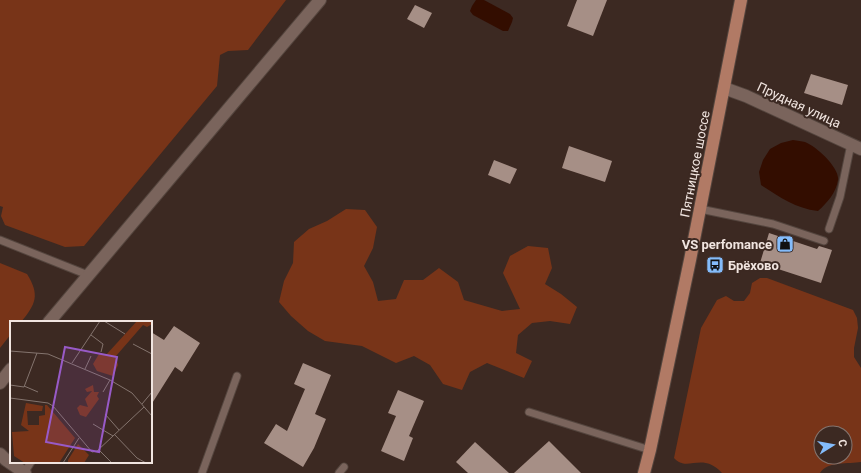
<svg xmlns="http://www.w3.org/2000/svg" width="861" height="473" font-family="Roboto,sans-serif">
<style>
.green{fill:#783418;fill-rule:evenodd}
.water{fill:#330d00}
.building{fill:#a68f86}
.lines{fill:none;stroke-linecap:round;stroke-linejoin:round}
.lane-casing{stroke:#54453e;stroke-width:9}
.street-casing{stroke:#54453e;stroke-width:14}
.primary-casing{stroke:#54453e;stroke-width:14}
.lane{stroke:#7a645c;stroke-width:7}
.street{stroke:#7a645c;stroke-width:12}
.primary{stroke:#b17a65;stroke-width:12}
.labels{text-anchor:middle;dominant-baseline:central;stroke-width:4;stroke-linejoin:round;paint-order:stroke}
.street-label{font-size:13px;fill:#f1e5e0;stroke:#3c2922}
.poi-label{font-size:13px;font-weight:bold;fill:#f1e5e0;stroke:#3c2922;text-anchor:end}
.inset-road{fill:none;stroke:#84746e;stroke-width:1}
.view{fill:#985ac7;fill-opacity:0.15;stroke:#985ac7;stroke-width:2}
.inset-edge{fill:none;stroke:#f1e5e0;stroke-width:2}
</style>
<rect width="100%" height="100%" fill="#3c2922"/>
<g class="green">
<polygon points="0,0 286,0 248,50 228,51 220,55 217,86 84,246 65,247 5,225 1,216 3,207 0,206"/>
<polygon points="346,209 365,210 377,227 373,248 364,266 373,282 378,301 396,299 404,280 423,280 439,268 458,282 464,300 502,311 520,309 503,273 510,256 528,246 548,248 552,268 545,284 561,294 577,307 570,324 550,321 532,323 518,335 516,353 532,361 524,378 487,363 470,372 462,390 443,384 430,365 414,356 396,363 362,346 325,341 308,331 291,316 279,302 284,281 293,263 294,242 309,229 327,221"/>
<path d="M 0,263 L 27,274 C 40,295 36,304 21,322 L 11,322 L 11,334 L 0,348 Z"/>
<path d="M 760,278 L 767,278 L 853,310 L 857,318 L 858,328 L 854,348 L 854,357 L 861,368 L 861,462 C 849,464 827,461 820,473 L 722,473 C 702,451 687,473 674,458 L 701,328 L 717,300 L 726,296 L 734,301 L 744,301 L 750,293 L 752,283 ZM 821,433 L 845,433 L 845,457 L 821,457 Z"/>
</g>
<g class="water">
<polygon points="476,0 484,0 510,14 513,18 512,22 508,31 503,31 473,15 470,11 472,6"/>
<path d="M 793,140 C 797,141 802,141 805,142 C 816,146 840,168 838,180 C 836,193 827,203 818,211 C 795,208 780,197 761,185 L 759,172 L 763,160 L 770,149 L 781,143 Z"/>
</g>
<g class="building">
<polygon points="577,0 607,0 593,36 567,26"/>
<polygon points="415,5 432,13 424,28 407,19"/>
<polygon points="811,74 848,85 842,105 804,93"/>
<polygon points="569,146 612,161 605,182 562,168"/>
<polygon points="494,160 517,169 510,184 488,175"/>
<polygon points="769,233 817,249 819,246 832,250 821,283 760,263"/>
<polygon points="174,326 200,343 182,372 175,367 151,405 151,332 164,340"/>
<polygon points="303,363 331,375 315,414 326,419 314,448 303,467 264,443 276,424 287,431 305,389 294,384"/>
<polygon points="398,390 424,401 409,436 413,438 404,461 381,451 396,416 388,413"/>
<polygon points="549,441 581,473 514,473"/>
<polygon points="475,442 509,473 468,473 456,462"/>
</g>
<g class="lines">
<defs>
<g id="lane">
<polyline points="700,209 773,224 824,241"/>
<polyline points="829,229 840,197 851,144"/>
<polyline points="0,240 88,275"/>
<polyline points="529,412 650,450"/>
<polyline points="24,473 31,462"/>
<polyline points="202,473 237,376"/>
<polyline points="339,473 344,467"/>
</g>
<g id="street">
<polyline points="724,88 746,96 861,149"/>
<polyline points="49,322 320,0"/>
<polyline points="0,383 11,369"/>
<polyline points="0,454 6,460 25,473"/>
</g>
<polyline id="primary" points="644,473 650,450 690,260 741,0"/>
</defs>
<use href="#lane" class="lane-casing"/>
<use href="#street" class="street-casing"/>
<use href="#primary" class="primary-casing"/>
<use href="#lane" class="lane"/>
<use href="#street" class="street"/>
<use href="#primary" class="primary"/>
</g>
<defs>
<symbol id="shop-square" viewBox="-11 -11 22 22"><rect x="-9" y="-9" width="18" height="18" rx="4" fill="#84bcfb" stroke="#3c2922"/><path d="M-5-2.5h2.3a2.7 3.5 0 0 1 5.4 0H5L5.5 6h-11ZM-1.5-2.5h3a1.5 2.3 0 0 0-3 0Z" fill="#111"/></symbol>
<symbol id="bus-square" viewBox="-11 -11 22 22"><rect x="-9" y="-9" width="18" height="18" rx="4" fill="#84bcfb" stroke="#3c2922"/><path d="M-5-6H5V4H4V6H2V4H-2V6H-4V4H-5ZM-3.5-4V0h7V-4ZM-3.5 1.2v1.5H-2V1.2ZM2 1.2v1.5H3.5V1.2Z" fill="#111"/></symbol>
</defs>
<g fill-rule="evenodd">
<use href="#shop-square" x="775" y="234" width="20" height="20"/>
<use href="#bus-square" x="705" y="255" width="20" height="20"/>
</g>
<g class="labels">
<g class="street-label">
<text transform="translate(799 105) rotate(25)">Прудная улица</text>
<text transform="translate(695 164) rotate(-79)">Пятницкое шоссе</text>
</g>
<g class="poi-label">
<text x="772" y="244">VS perfomance</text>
<text x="728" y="265" text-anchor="start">Брёхово</text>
</g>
</g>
<g transform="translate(10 321)">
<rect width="142" height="142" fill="#3c2922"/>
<path d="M 127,0 L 142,0 L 142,3 L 137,6 L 133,4 L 106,35 L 108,44 L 103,55 L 87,50 L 83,43 L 89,33 L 96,34 ZM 83,64 L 84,71 L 89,71 L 87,75 L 89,78 L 76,96 L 70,94 L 67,87 L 70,84 L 78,86 L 75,78 L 82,70 L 77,71 L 75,68 ZM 16,82 L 33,85 L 32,90 L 17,90 L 18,104 L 29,104 L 29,95 L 35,94 L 35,84 L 37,84 L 65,117 L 49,142 L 15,142 L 4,135 L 2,111 L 19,110 L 11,104 ZM 68,123 L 79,134 L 74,142 L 58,142 L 58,139 Z" fill="#783418"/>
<path class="inset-road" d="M 94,0 L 115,13M 81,14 L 93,23 L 91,31M 123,23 L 142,33M 0,30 L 38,33 L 100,59 L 122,72 L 142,95M 62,42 L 90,0M 75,48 L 81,35M 0,64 L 14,66 L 27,32M 14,65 L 28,71M 93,71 L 100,59M 0,77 L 38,82 L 43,85 L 82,131 L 87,130 L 134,86M 132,83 L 142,71M 95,93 L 109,109M 83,103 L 103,115M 104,113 L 127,137 L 136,142M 89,129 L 102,142M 53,142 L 69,117"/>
<path class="view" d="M 55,26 L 107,36 L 89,131 L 36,121 Z"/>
<rect width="142" height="142" class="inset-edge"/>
</g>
<g transform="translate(833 445) rotate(79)"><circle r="19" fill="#3c2922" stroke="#84746e"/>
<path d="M0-3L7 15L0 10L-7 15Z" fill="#84bcfb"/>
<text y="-6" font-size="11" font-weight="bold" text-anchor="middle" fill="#f1e5e0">С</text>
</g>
</svg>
